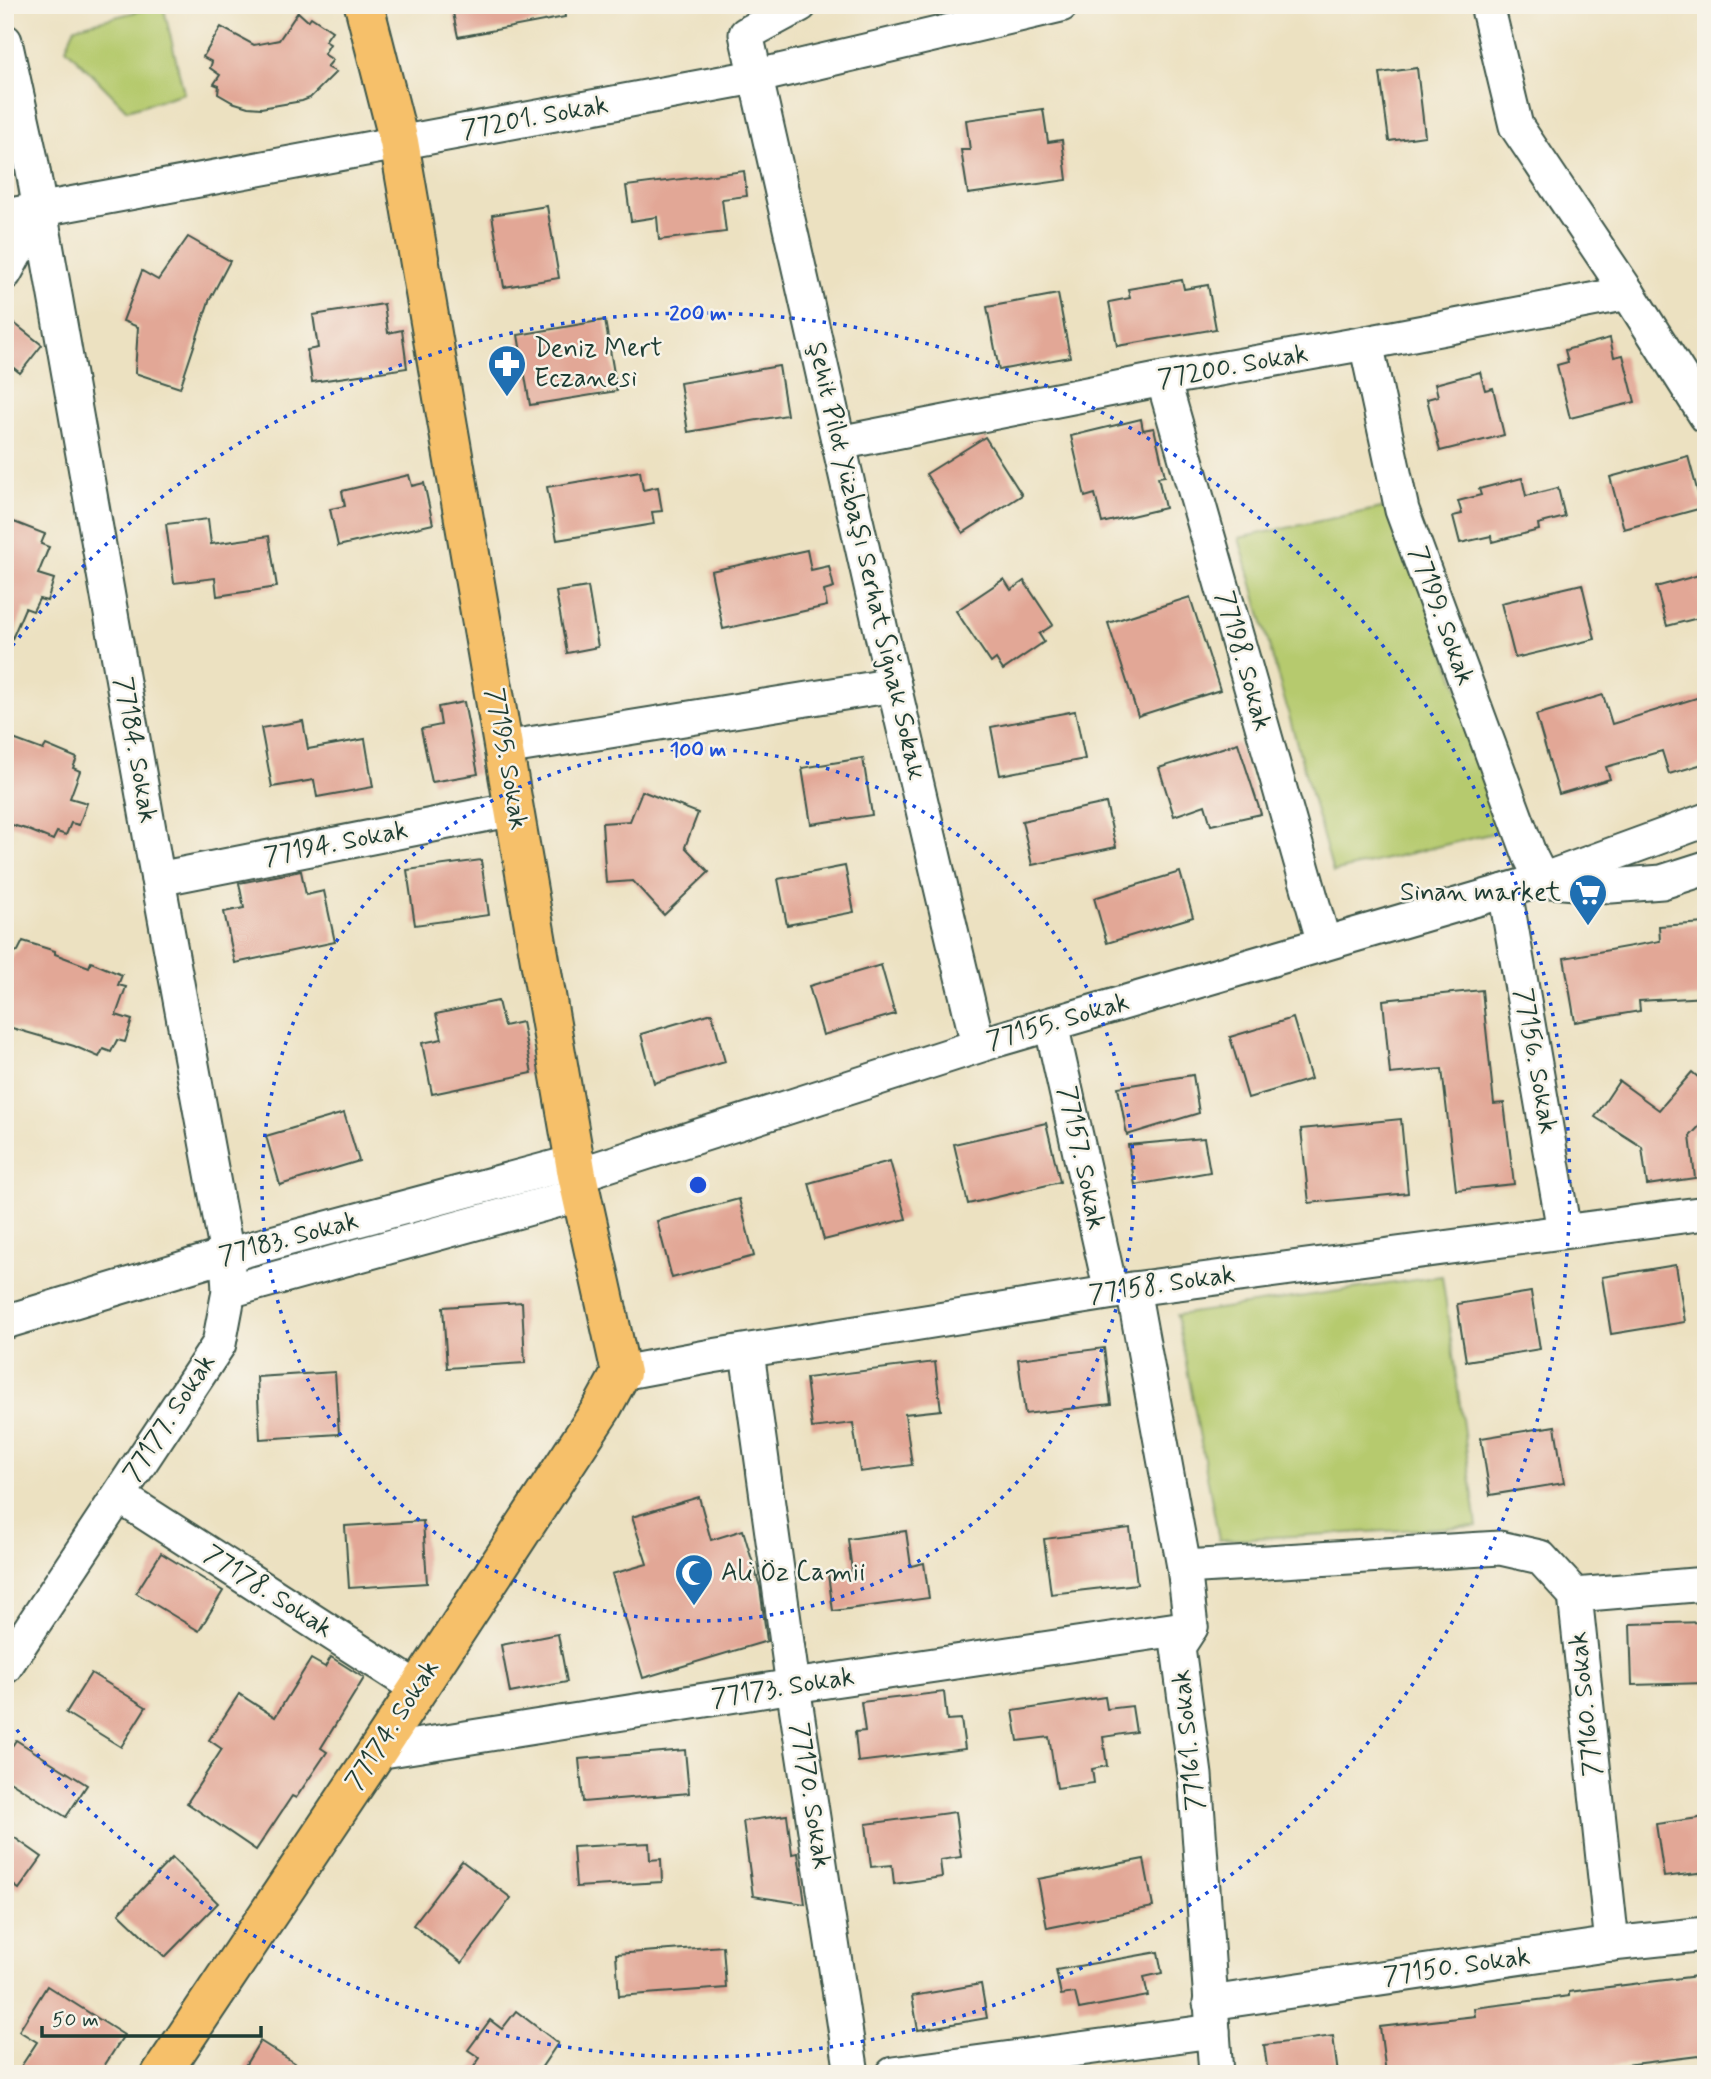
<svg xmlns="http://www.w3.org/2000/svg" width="1711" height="2079" font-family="Mynerve,sans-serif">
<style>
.green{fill:#b6ca6e;stroke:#6a8451;stroke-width:2}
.building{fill:#e2a796}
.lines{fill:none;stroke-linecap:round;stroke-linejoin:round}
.minor-casing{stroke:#3e5649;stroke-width:37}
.major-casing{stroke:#3e5649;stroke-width:42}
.minor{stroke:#fff;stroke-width:33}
.major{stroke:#f6c06b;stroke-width:38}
.ring{fill:none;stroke:#1d4ed8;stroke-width:3.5;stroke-dasharray:3.5 7}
.labels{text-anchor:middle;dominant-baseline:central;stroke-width:5;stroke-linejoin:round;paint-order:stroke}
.street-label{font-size:26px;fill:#1f3d34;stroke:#f7f3e8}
.poi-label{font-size:26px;fill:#1f3d34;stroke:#f7f3e8;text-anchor:start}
.centre{fill:#1d4ed8;stroke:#f7f3e8;stroke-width:3.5}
.ring-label{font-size:21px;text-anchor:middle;font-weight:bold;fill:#1d4ed8;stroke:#f7f3e8;stroke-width:5;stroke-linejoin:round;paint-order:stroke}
</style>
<rect width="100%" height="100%" fill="#f7f3e8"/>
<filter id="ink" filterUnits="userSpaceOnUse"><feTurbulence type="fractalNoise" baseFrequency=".0143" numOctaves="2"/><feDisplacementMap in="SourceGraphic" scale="14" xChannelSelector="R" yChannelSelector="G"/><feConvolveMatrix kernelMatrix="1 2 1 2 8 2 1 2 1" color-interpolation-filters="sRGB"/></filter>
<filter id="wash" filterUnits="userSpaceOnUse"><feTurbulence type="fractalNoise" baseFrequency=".00686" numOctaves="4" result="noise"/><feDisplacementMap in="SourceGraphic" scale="28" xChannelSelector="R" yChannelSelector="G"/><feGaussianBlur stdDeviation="1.57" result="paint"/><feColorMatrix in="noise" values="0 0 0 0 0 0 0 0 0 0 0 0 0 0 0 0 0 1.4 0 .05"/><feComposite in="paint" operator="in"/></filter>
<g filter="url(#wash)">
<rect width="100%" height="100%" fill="#ece1c1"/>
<g class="green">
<polygon points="163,5 184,93 127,110 66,48 75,27"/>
<polygon points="1391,506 1510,829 1333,872 1239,538"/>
<polygon points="1442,1276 1477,1526 1219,1540 1177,1315"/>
</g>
<g id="blocks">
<g class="building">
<polygon points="466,5 564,5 565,17 458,37 452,8"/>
<polygon points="298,12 308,21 311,17 332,31 325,41 330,44 324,54 333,60 327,67 336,72 310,98 302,101 261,108 248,107 232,102 218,94 219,86 214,84 220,75 210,68 212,62 203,57 221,27 254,45 279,40"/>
<polygon points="1417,68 1425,136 1389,141 1380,73"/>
<polygon points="1043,109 1048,142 1062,140 1067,180 968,194 961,150 970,150 966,120"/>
<polygon points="744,171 747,196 722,199 726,232 659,240 657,217 631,221 626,186"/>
<polygon points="547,206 559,278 504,287 492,215"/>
<polygon points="188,237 230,261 209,301 180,388 135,373 138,327 123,321 142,271 158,280"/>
<polygon points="1182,280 1184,289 1208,285 1216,329 1117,346 1109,302 1130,298 1128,289"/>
<polygon points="1058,294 1070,357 999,370 987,307"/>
<polygon points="384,304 388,333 402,330 407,368 312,382 307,350 318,348 313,315"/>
<polygon points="5,316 42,345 20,373 5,361"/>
<polygon points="605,320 617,391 530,405 518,335"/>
<polygon points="1610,338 1614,357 1623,355 1635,402 1570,418 1557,365 1568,362 1565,350"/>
<polygon points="779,366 787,415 688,432 680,383"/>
<polygon points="1480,372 1485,390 1493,388 1504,435 1440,451 1427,399 1438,396 1435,384"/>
<polygon points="1141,419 1143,430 1154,428 1165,476 1158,477 1165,508 1102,523 1095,494 1085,497 1071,436"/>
<polygon points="985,437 1022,495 963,533 926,474"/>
<polygon points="1688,456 1702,508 1624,529 1610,477"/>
<polygon points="640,471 643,490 658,487 662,511 652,512 654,524 557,540 547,487"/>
<polygon points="409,475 412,486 424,483 433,524 338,546 330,509 345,506 342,491"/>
<polygon points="1522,478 1526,496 1558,488 1565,517 1538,524 1539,530 1492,542 1491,536 1460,543 1453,516 1462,514 1458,501 1481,495 1479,489"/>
<polygon points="208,519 211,544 269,536 277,587 217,596 215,578 174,583 166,524"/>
<polygon points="14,522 45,534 41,544 49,547 38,574 54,579 47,601 39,599 33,611 25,608 6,653 5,535"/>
<polygon points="807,550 811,570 829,566 834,588 824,591 827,606 723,629 711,571"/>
<polygon points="1706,573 1706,616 1667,626 1656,587"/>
<polygon points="1004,579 1011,590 1024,581 1053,625 1039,634 1044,642 1003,670 996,659 991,663 956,611"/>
<polygon points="1582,584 1595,639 1515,658 1501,603"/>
<polygon points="588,587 598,647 567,653 556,592"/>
<polygon points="1190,597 1220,690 1138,716 1108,623"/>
<polygon points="1603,695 1612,724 1706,695 1706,763 1669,774 1662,751 1606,767 1610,779 1559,794 1536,715"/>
<polygon points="464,702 478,774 432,782 421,729 441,725 438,707"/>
<polygon points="1075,711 1085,759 1000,775 991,727"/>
<polygon points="303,721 308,749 365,739 373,787 317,797 314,780 272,787 261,728"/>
<polygon points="5,736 43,750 46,745 77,758 73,768 80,771 70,798 87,803 79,825 71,823 66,835 57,832 53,840 26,829 5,823"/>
<polygon points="1238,743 1261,814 1211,825 1205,805 1174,816 1159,768"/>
<polygon points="863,758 872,815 811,824 802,768"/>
<polygon points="642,791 698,813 685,847 709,872 664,915 633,881 606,883 602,823 630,821"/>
<polygon points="1106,803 1116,847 1032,865 1022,821"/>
<polygon points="481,860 489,915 415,925 407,870"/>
<polygon points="845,866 854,912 787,925 778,879"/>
<polygon points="301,871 306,895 324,891 335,942 235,963 224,912 244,908 239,883"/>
<polygon points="1180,872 1193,917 1107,943 1094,898"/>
<polygon points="1706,923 1706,997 1639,1001 1640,1011 1575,1022 1564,958 1660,941 1659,926"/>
<polygon points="23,941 55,951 55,954 89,967 91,962 122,975 118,985 126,987 116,1015 132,1020 125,1042 117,1040 111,1052 103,1049 99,1057 74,1046 5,1026 5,977 14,952 18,951"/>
<polygon points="881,965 895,1014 823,1035 809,986"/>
<polygon points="1482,990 1494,1104 1504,1103 1514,1184 1456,1190 1442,1069 1390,1074 1383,1000"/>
<polygon points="498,1001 504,1026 522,1022 532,1073 432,1094 422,1043 442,1039 436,1014"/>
<polygon points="712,1013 725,1062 654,1083 641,1034"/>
<polygon points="1293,1018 1311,1079 1248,1098 1230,1037"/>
<polygon points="1692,1072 1706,1084 1706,1119 1690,1136 1695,1178 1647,1185 1642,1147 1595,1117 1619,1081 1659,1110"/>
<polygon points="1193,1075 1199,1113 1127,1135 1118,1087"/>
<polygon points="344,1113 359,1161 280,1185 266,1136"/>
<polygon points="1401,1119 1408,1193 1309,1203 1301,1129"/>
<polygon points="1046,1123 1060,1182 968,1204 954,1144"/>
<polygon points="1204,1138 1210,1172 1135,1185 1128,1145"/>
<polygon points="890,1161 906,1219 824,1240 809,1183"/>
<polygon points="739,1199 754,1256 672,1278 657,1221"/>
<polygon points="1676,1265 1685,1322 1611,1334 1602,1277"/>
<polygon points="1531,1292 1540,1349 1466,1361 1457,1304"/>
<polygon points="522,1302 525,1363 447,1368 443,1307"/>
<polygon points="1104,1348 1111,1404 1025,1414 1018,1359"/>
<polygon points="935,1362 941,1410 905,1414 912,1465 860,1472 853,1423 812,1428 806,1378"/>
<polygon points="335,1372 339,1434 260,1439 257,1377"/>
<polygon points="1555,1426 1564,1483 1490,1495 1481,1438"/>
<polygon points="699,1497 711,1540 743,1530 760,1587 767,1641 643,1678 612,1574 647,1564 632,1517"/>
<polygon points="423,1521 427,1583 349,1588 345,1526"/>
<polygon points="1130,1528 1137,1584 1051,1594 1044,1539"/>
<polygon points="906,1531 911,1566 924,1563 929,1598 833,1611 828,1574 852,1571 848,1539"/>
<polygon points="161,1553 223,1591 199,1631 136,1593"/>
<polygon points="1706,1622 1706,1683 1632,1685 1630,1624"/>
<polygon points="558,1634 567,1682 510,1693 501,1645"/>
<polygon points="331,1657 364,1678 321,1748 327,1752 296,1798 292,1796 256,1850 187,1803 222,1749 209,1740 239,1694 275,1717 311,1659 325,1667"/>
<polygon points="91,1673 146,1707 121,1747 66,1713"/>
<polygon points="944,1692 947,1720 961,1719 965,1749 858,1762 855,1732 865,1731 861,1702"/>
<polygon points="1105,1697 1107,1709 1132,1706 1136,1732 1103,1737 1107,1766 1092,1769 1094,1783 1057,1788 1049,1737 1018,1741 1013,1711"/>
<polygon points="16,1740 87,1785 66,1817 5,1778 5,1757"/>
<polygon points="685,1750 689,1793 583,1802 579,1759"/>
<polygon points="955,1812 961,1857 940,1860 942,1877 894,1884 892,1865 871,1867 866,1824"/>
<polygon points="787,1815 792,1854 798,1853 805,1904 753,1896 743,1821"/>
<polygon points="1706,1817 1706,1872 1664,1877 1656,1824"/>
<polygon points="5,1831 42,1857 19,1889 5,1879"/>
<polygon points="649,1843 650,1860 661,1859 662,1882 576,1887 573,1847"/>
<polygon points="172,1858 218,1903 165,1957 119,1913"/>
<polygon points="1144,1859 1153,1907 1047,1928 1038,1879"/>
<polygon points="462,1861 511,1898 462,1963 413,1925"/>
<polygon points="723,1946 726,1988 619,1996 616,1954"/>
<polygon points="1158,1952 1162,1973 1144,1977 1148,1996 1079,2009 1075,1993 1061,1995 1056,1970"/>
<polygon points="1706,1975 1706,2055 1553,2074 1386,2074 1380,2027 1475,2016 1474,2008 1569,1996 1569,1992"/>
<polygon points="981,1984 987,2018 918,2030 912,1996"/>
<polygon points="47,1986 124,2035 99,2074 16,2074 37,2042 19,2031"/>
<polygon points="516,2011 558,2043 537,2074 469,2074 480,2058 468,2050 490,2020 502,2029"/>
<polygon points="1333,2036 1338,2074 1268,2074 1264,2045"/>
<polygon points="260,2041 312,2074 240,2074"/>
</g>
</g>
</g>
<g filter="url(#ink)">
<use href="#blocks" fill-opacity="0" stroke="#3e5649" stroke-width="2"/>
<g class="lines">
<defs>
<g id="minor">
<polyline points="800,5 746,34 885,648 978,1045"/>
<polyline points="1487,5 1516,126 1628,293 1706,416"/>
<polyline points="5,41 31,159 154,858 227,1255 229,1291"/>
<polyline points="5,216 754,77 1061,5"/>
<polyline points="5,273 39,210"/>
<polyline points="1366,343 1402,510 1530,856 1542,880"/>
<polyline points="1163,379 1324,943"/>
<polyline points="839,443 1163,379 1366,343 1628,293"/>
<polyline points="504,748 894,685"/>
<polyline points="158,879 514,809"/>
<polyline points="1551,881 1611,886 1662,882 1706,868"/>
<polyline points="1505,891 1564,1231"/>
<polyline points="1051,1024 1111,1292"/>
<polyline points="577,1175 1000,1039 1542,880 1706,820"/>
<polyline points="1133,1289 1184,1567 1191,1627 1178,1647 1195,1775 1216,2074"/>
<polyline points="5,1322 227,1255 574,1162"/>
<polyline points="747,1352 793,1686 852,2074"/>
<polyline points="621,1373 712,1356 1133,1289 1706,1213"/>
<polyline points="119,1496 417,1688"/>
<polyline points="1184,1567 1500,1548 1540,1557 1575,1595"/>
<polyline points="5,1667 219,1344 229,1291 581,1194"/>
<polyline points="377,1752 793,1686 1191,1627"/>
<polyline points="1612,1944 1575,1595 1706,1584"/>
<polyline points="1210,2003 1612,1944 1706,1934"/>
<polyline points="893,2074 1213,2031"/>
</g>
<polyline id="major" points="161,2074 374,1756 602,1408 621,1373 577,1175 399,142 364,5"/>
</defs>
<use href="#minor" class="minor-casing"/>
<use href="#major" class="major-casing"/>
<use href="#minor" class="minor"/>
<use href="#major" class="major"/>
</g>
</g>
<g class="ring">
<circle cx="698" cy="1185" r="436"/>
<path d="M6 654A872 872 0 1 1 6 1716"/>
</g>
<defs>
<symbol id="pharmacy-pin" viewBox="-11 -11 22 30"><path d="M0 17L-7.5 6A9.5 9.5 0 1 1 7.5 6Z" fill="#1f6fb2" stroke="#f7f3e8"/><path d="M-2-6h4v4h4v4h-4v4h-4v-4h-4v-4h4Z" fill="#fff"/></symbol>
<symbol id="supermarket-pin" viewBox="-11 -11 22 30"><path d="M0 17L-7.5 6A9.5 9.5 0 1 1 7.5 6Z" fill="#1f6fb2" stroke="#f7f3e8"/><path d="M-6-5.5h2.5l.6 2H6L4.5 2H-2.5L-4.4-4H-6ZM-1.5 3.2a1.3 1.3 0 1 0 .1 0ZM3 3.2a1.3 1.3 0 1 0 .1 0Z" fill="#fff"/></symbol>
<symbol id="mosque-pin" viewBox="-11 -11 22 30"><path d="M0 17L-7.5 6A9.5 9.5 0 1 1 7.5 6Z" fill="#1f6fb2" stroke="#f7f3e8"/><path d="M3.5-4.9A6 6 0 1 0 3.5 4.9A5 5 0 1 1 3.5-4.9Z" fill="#fff"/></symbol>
</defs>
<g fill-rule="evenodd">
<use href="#pharmacy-pin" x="485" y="342" width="44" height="60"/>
<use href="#supermarket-pin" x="1566" y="871" width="44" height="60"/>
<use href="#mosque-pin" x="672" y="1551" width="44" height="60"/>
</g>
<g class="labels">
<g class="street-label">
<text transform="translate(535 118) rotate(-10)">77201. Sokak</text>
<text transform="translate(1233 367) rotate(-10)">77200. Sokak</text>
<text transform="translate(866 561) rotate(77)">Şehit Pilot Yüzbaşı Serhat Sığnak Sokak</text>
<text transform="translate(1441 616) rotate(70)">77199. Sokak</text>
<text transform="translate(1243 661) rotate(74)">77198. Sokak</text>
<text transform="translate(135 750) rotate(80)">77184. Sokak</text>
<text transform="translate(506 759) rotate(80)">77195. Sokak</text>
<text transform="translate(336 844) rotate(-11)">77194. Sokak</text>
<text transform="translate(1058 1022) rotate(-16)">77155. Sokak</text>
<text transform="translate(1535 1061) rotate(80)">77156. Sokak</text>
<text transform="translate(1081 1158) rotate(78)">77157. Sokak</text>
<text transform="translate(289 1239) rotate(-15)">77183. Sokak</text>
<text transform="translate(1162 1285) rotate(-8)">77158. Sokak</text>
<text transform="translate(170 1418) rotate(-57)">77177. Sokak</text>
<text transform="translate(268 1592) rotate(33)">77178. Sokak</text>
<text transform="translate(783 1688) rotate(-9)">77173. Sokak</text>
<text transform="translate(1586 1704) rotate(-96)">77160. Sokak</text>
<text transform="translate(393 1725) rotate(-57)">77174. Sokak</text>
<text transform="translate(1189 1740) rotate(-96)">77161. Sokak</text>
<text transform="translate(810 1796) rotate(81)">77170. Sokak</text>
<text transform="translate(1457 1967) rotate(-8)">77150. Sokak</text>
</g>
<g class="poi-label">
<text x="534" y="349">Deniz Mert<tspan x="534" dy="30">Eczanesi</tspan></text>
<text x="1561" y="893" text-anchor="end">Sinan market</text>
<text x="721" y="1573">Ali Öz Camii</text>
</g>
</g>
<circle cx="698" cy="1185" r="10" class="centre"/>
<g class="ring-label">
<text x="698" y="320">200 m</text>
<text x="698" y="756">100 m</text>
</g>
<rect width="1711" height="2079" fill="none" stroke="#f7f3e8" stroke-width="28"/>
<path d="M42 2026v10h219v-10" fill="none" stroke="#1f3d34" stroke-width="3.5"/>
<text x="52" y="2026" font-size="21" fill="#1f3d34" stroke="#f7f3e8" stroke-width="5" paint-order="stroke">50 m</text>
</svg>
